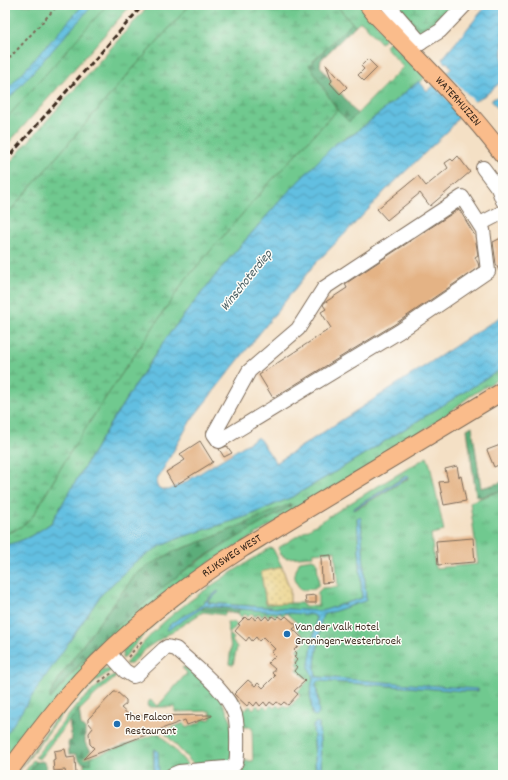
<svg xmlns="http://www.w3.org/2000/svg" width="508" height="780" font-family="Dekko,sans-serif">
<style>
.grass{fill:url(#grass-tufts);stroke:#567a56;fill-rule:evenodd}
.forest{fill:url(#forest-firs);stroke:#4c6c4c}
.wetland{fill:url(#wetland-marsh);stroke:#567a56}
.sand{fill:url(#sand-dots);stroke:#94825e}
.green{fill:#70c98f;stroke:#567a56}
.water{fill:url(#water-waves);stroke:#4e7480}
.pier{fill:#f4e0c5}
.building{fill:#e4b385}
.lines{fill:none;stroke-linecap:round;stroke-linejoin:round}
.minor-casing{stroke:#7c6a58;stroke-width:16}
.major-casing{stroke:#7c6a58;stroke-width:19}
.path{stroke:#7c6a58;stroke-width:2;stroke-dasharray:3 3;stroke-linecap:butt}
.minor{stroke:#fff;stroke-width:14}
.major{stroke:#fabc8b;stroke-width:17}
.rail{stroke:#3b2a1e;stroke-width:3;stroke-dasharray:6 3;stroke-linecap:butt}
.poi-dot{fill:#1f6fb2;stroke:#fdfcf7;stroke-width:1.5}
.labels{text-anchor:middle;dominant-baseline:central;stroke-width:3;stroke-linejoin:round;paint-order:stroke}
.street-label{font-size:12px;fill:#3b2a1e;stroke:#fdfcf7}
.poi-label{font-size:12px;fill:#3b2a1e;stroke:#fdfcf7;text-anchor:start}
.water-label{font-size:13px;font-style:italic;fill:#495e62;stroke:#fdfcf7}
</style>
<defs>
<pattern id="grass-tufts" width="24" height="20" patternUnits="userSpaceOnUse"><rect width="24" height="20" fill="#70c98f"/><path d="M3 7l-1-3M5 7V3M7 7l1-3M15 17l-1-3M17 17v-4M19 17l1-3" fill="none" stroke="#5da374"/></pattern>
<pattern id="forest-firs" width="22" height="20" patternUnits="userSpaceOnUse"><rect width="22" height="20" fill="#5cad7a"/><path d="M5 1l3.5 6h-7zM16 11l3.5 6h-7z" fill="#4d8d63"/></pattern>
<pattern id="wetland-marsh" width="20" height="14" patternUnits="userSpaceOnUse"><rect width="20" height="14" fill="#70c98f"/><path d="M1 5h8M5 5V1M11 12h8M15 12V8" fill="none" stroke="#5da374"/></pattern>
<pattern id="sand-dots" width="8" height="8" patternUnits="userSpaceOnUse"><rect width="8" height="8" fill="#eeda9e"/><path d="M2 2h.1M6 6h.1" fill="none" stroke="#cdbb88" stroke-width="1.8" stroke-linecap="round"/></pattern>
<pattern id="water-waves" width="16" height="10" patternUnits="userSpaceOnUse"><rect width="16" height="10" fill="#62bfe1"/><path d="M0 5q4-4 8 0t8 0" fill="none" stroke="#529bb6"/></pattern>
</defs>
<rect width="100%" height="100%" fill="#fdfcf7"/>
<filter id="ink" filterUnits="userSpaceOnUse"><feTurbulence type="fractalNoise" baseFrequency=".025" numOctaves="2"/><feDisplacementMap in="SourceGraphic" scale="8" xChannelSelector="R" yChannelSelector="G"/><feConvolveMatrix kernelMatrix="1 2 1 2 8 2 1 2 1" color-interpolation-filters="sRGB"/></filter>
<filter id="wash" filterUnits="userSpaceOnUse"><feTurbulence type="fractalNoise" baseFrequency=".012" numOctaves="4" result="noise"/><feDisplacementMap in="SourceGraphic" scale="16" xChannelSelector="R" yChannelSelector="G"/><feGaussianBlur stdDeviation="0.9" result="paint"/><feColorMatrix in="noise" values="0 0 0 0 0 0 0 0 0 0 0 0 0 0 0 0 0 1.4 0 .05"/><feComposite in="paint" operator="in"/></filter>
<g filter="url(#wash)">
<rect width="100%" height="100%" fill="#f4e0c5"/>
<g class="grass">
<polygon points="93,5 131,5 5,147 5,103"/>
<polygon points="149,5 190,5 130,72 5,217 5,168"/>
<polygon points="336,5 363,5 386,37 381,43 362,22 359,22 355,26"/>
<path d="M 393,5 L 455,5 C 448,12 426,38 416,31 C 409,26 399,12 393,5 Z"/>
<path d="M 390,41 L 426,76 L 420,83 L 419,81 L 354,134 L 342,139 L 284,196 L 222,267 L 166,338 L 108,427 L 51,523 C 37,533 23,542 5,545 L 5,533 L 14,531 L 33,516 L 66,459 L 96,412 L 185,280 L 270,182 L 337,110 L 349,122 L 403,67 L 385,46 Z"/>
<path d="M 503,368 L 503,376 L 469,397 L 443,417 L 385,456 L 207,564 L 5,764 L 5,736 L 12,724 L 101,595 L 135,562 L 159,547 L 179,538 L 248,516 L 292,497 L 340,469 ZM 291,504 L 291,506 C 226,543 160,581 107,634 C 87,655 70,678 51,698 L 50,695 L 61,675 L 109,609 L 136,574 L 151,564 L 175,551 L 209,539 Z"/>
<path d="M 427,457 L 430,465 L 444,531 L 431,534 L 435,568 L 478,564 L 470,502 L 503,490 L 503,775 L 322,775 L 319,725 L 313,726 L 316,775 L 220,775 L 238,773 L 243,766 L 244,761 L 253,761 L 252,727 L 243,727 L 242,713 L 231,694 L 229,689 L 240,701 L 238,704 L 245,710 L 250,706 L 253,709 L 257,705 L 260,709 L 264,705 L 267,709 L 271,705 L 274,708 L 277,705 L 281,708 L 284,705 L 288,708 L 301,695 L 298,691 L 308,681 L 297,670 L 301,667 L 297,664 L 300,660 L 297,657 L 300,653 L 297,650 L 307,640 L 297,629 L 300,626 L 286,613 L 283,616 L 279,613 L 276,616 L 272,613 L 269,616 L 265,613 L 262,617 L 259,613 L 255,617 L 252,613 L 248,617 L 245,614 L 241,617 L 238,613 L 239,609 L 312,614 L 315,616 L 316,622 L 309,663 L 313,678 L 310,693 L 312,715 L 319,702 L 316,682 L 318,681 L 464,691 L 478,691 L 479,690 L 319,677 L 316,676 C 313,664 317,652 319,641 C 320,632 319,623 323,615 L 365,601 L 366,599 L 361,518 L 357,518 L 362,598 L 322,611 L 317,611 L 208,603 L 208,601 L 219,592 L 218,591 L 205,601 L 199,607 L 171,625 L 183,619 L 200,609 L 226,612 L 225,615 L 203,612 L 148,647 L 131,664 L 125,664 C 138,650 150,634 165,621 C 197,593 234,571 270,548 L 273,549 L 282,567 L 261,573 L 266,603 L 303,603 L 303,606 L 318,606 L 318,592 L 322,588 L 338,587 L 335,551 L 313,553 L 313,556 L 286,558 L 281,555 L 278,548 L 373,489 ZM 407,475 L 409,478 L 355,510 L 354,508 Z"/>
<path d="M 265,543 L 267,544 C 231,566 194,588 163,616 C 148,629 135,644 123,659 L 122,658 L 123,650 L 160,613 Z"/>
<path d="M 312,559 L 316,561 L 317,563 L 319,584 L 315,589 L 301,590 C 292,578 294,574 300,561 Z"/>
<polygon points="227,622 234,622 237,625 229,634 234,638 232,641 237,647 233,665 229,664 231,648"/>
<polygon points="183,667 190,669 219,695 231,720 232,762 194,765 163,731 184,723 186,728 201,722 200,720 211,719 210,711 175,712 175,707 148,707 147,704 150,700 158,706 187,673 182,668"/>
<polygon points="105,669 113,669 95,682 66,709 16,775 57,716 102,670"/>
<polygon points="115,674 116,676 114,679 97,693 69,721 39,759 35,757 78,704 99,685"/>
<polygon points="159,733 188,765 166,775 159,775 157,750 153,751 154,775 90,775 89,773 85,773 84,763 91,763 91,757"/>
<polygon points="33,760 36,762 27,775 23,775"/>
</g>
<g class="forest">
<polygon points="352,23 355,26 321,60 320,66 357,114 349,122 337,110 309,65"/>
<polygon points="472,426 481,488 503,482 503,490 480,497 476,496 467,429"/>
<polygon points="290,504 291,506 197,561 166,585 108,634 91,651 50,699 50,695 61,675 109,609 136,574 151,564 175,551 209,539"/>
<polygon points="205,606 239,609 238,613 200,609"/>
<path d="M 79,709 L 81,725 L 85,729 L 85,743 L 90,749 L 91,757 L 91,763 C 83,765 78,761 76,754 L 69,754 L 68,742 L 72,740 L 69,721 Z"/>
<polygon points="42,761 46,764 47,775 27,775 36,762"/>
</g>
<g class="wetland">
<path d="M 190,5 L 336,5 L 352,23 L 309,65 L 337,110 L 270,182 L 185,280 L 96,412 L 66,459 L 33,516 C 24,525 17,531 5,533 L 5,217 L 130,72 Z"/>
<polygon points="398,5 450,5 423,27 418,27"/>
</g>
<polygon class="sand" points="282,567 290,590 290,603 266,604 261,572"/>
<polygon class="green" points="5,5 107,5 5,120"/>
<g class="water">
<polygon points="83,5 93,5 5,103 5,92"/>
<path d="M 487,5 L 503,5 L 503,80 L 487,94 L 475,101 L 461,114 L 450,129 L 384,192 L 368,210 L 313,266 L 191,420 L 158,478 L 156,484 L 159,488 L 164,490 L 169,490 L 184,483 L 258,437 L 276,463 L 503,315 L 503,368 L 340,469 L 292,497 L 248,516 L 179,538 L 159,547 L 135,562 L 101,595 L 5,736 L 5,545 C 23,542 37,533 51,523 L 108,427 L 166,338 L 222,267 L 284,196 L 336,143 L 354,134 L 419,81 L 427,91 L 452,68 L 447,62 L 445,63 L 442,59 Z"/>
<polygon points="503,94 503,115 491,100"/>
<polygon points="408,475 409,477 353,510 354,508"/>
<path d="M 359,517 L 361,518 L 366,599 L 365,601 L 323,615 C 320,622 320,630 319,637 C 318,650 313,663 316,676 L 319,677 L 478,689 L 478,691 L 464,691 L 318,681 L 316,683 L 319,714 L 316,716 L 312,715 L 312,712 L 310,693 L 313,678 L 309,668 L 309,663 L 316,622 L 316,618 L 314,615 L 205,606 L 168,630 L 166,630 C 171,619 190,615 199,607 C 206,602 211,596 218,591 L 219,592 L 208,601 L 208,603 L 317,611 L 322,611 L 362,598 L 357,518 Z"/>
<polygon points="315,723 318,723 319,724 322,775 316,775 313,726"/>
<polygon points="154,749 158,751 159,775 154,775"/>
</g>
<polygon class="pier" points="446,72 475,102 461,114 433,84"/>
<g id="blocks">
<g class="building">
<polygon points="368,59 377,68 364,81 358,75 364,69 361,66"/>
<polygon points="326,64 347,87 340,94 330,83 332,81"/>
<polygon points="458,156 470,172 430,206 420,193 387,220 377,209 418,176 426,186 448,168 445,163 451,159 453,161"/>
<polygon points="459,209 475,236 478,255 475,257 478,263 479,267 395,324 273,398 259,375 331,328 321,312 326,309 323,305 324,303 347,288 345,284"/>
<polygon points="503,237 503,280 496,264 493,242"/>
<polygon points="200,441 213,462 174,486 166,472 185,460 180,454"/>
<polygon points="503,444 503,463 494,467 487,450"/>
<polygon points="227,446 232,453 224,457 219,449"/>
<polygon points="457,466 459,477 461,476 466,501 444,505 439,482 448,481 445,469"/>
<polygon points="473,538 475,562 438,565 436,541"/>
<polygon points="331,555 333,582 322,583 321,556"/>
<polygon points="316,595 316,603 306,603 305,596"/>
<polygon points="252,616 255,620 259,616 262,620 266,616 269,620 272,616 276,619 279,616 283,619 286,616 297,626 293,629 304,640 294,650 297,653 294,657 297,660 294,664 297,667 294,671 305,681 294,691 298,694 288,705 284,702 281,705 277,702 274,705 270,702 267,706 264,702 260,706 257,702 254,706 250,702 247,706 234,694 248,680 255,686 258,683 263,688 275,676 272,673 275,669 268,663 275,656 271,652 275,649 263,637 259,641 256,637 252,641 249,637 246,641 235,631 240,625 238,624 245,617 248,620"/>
<polygon points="114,692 117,692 126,700 126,704 121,708 130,716 212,715 212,716 187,725 185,720 83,759 94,748 90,744 89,733 93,728 88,722 88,719"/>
<polygon points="65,749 67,758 75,757 76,775 66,775 65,770 54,771 53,760 55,759 54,751"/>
</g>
</g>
</g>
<g filter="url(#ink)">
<use href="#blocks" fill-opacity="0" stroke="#7c6a58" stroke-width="1"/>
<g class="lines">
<defs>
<g id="minor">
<polyline points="388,5 421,43"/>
<polyline points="409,50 440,31 465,5"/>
<polyline points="483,168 498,188 503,201"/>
<polygon points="462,197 483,230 488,271 400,331 219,441 214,434 249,371 298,329 324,288"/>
<polyline points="480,224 503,212"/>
<path d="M 108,652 L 125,671 L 133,676 L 136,675 L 164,649 L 167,647 L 176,649 C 194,666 228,691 235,715 C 238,726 237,740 237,751 C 237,761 237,767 226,768 L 179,772 L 172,775"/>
</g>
<g id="major">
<path id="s1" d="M 368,5 L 375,14 C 419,60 465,104 503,155"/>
<path id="s2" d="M 6,775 C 30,742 54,710 81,680 C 129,628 184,586 243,548 L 503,391"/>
</g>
</defs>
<use href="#minor" class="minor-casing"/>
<use href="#major" class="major-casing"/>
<g class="path">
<polyline points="476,9 480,5"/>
<polyline points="5,63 58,5"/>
<polyline points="128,657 142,641"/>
<polyline points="99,682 112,673"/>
</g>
<use href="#minor" class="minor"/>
<use href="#major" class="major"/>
<polyline class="rail" points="5,161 143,5"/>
</g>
</g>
<g class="poi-dot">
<circle cx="287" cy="634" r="4"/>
<circle cx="117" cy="724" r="4"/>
</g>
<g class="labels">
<g class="street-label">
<text stroke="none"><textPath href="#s1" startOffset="132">WATERHUIZEN</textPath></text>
<text stroke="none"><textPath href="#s2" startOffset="317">RIJKSWEG WEST</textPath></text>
</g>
<g class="poi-label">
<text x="295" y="627">Van der Valk Hotel<tspan x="295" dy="14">Groningen-Westerbroek</tspan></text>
<text x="125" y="717">The Falcon<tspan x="125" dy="14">Restaurant</tspan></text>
</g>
<g class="water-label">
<text transform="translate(247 281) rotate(-51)">Winschoterdiep</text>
</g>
</g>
<rect width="508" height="780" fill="none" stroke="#fdfcf7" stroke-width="20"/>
</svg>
